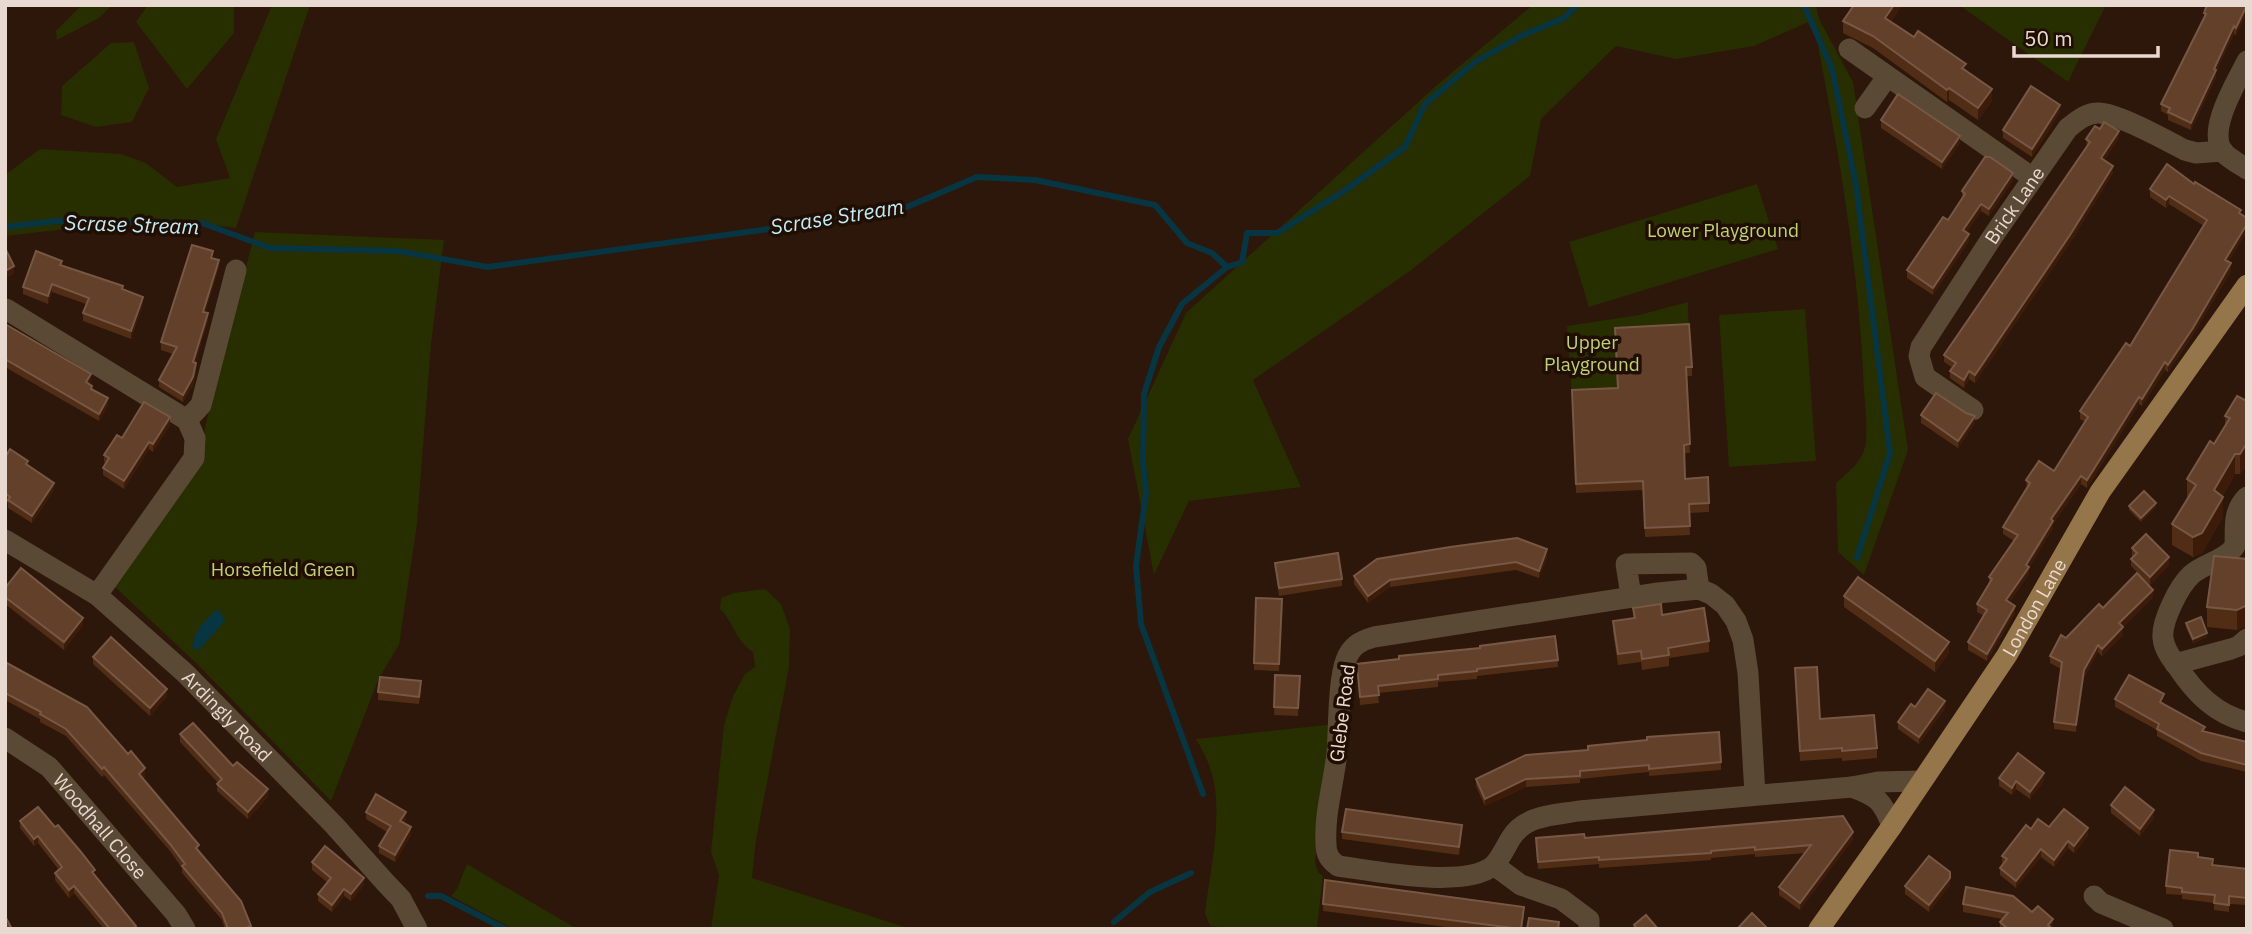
<svg xmlns="http://www.w3.org/2000/svg" width="2252" height="934" font-family="'IBM Plex Sans',sans-serif">
<style>
.green{fill:#272e00}
.water{fill:#073541}
.lines{fill:none;stroke-linecap:round;stroke-linejoin:round}
.stream{stroke:#073541;stroke-width:6}
.minor{stroke:#594935;stroke-width:21}
.major{stroke:#95754a;stroke-width:21}
.wall{fill:#512d16}
.shaded-wall{fill:#3c1c09}
.building{fill:#62402a;stroke:#775844;stroke-width:2}
.labels{text-anchor:middle;dominant-baseline:central;stroke-width:7;stroke-linejoin:round;paint-order:stroke}
.street-label{font-size:19px;fill:#e9dad1;stroke:#210e03}
.park-label{font-size:19px;fill:#bfd077;stroke:#210e03}
.water-label{font-size:21px;font-style:italic;fill:#c2ebf8;stroke:#210e03}
</style>
<rect width="100%" height="100%" fill="#2c170a"/>
<g class="green">
<polygon points="82,5 112,5 99,18 57,40 56,31"/>
<polygon points="148,5 234,5 234,33 187,89 136,22"/>
<path d="M 272,5 L 310,5 L 236,228 C 160,217 82,227 5,236 L 5,175 L 40,149 L 121,154 L 146,163 L 177,187 L 230,178 L 216,139 Z"/>
<path d="M 1533,5 L 1816,5 L 1819,19 L 1853,82 L 1908,450 L 1864,575 L 1838,552 L 1836,483 C 1848,472 1861,463 1865,447 C 1869,430 1863,391 1863,372 C 1857,253 1836,137 1813,20 L 1754,46 L 1676,59 L 1616,46 L 1541,119 L 1530,176 L 1410,271 L 1253,380 L 1301,487 L 1189,501 L 1154,575 L 1128,439 L 1186,313 L 1437,85 Z"/>
<polygon points="1959,5 2106,5 2068,82"/>
<polygon points="134,42 149,88 132,122 96,127 61,115 62,86 111,43"/>
<polygon points="1757,184 1778,249 1589,307 1569,242"/>
<polygon points="255,232 444,240 431,344 417,524 399,645 379,678 331,801 196,663 115,587 199,468 206,423"/>
<polygon points="1688,302 1689,333 1618,397 1572,399 1567,326 1639,315"/>
<polygon points="1805,309 1816,461 1729,467 1719,315"/>
<path d="M 765,589 L 781,604 L 790,629 L 789,667 L 756,840 L 752,878 L 911,929 L 711,929 L 719,875 L 711,852 L 724,725 L 733,696 L 745,674 L 755,667 L 753,652 C 734,639 735,624 720,609 L 721,598 L 733,593 Z"/>
<path d="M 1325,725 L 1329,725 L 1315,862 L 1318,872 L 1323,876 L 1317,929 L 1239,929 L 1210,926 L 1205,913 C 1210,870 1225,809 1210,768 C 1207,758 1201,748 1196,739 Z"/>
<polygon points="467,864 577,929 513,929 451,896 457,889"/>
</g>
<path class="water" d="M 218,609 L 225,621 L 199,650 L 192,647 C 195,629 205,620 218,609 Z"/>
<g class="lines">
<g class="stream">
<polyline points="1804,5 1832,69 1856,185 1890,453 1857,558"/>
<polyline points="5,227 57,221 202,223 270,248 397,251 488,267 836,220 907,207 977,177 1035,180 1155,205 1187,243 1212,253 1227,267 1242,262 1247,233 1277,233 1344,191 1405,147 1425,104 1475,62 1523,35 1564,18 1577,5"/>
<polyline points="1203,794 1141,624 1136,566 1146,493 1143,463 1144,394 1159,347 1182,304 1227,267"/>
<polyline points="428,896 441,896 505,929"/>
<polyline points="1114,922 1150,892 1191,873"/>
</g>
<g class="minor">
<polyline points="1849,49 2033,178"/>
<path d="M 2247,61 C 2237,82 2205,132 2224,153 C 2230,159 2239,164 2247,169"/>
<polyline points="1865,108 1887,77"/>
<polyline points="6,309 187,420"/>
<path id="s1" d="M 1973,410 L 1925,377 L 1919,356 L 1921,347 L 1993,236 L 2068,128 C 2077,121 2086,113 2098,113 C 2118,113 2165,140 2185,150 L 2196,153 L 2223,151"/>
<path d="M 2247,497 C 2232,512 2236,527 2235,546 C 2225,561 2204,563 2191,575 C 2179,586 2161,622 2163,638 C 2164,649 2171,658 2177,666 C 2195,693 2215,714 2247,722"/>
<path id="s2" d="M 5,540 L 97,595 L 185,673 L 334,825 L 384,881 L 401,899 L 417,929"/>
<polyline points="97,595 194,458 195,438 187,420 201,405 236,270"/>
<polyline points="1631,596 1626,564 1691,563 1696,568 1699,589"/>
<polyline points="2175,664 2231,649 2239,646 2247,639"/>
<path id="s3" d="M 5,738 L 49,767 L 176,914 L 185,929"/>
<path d="M 1852,787 C 1877,796 1883,801 1892,826"/>
<path d="M 1755,795 L 1748,673 L 1743,640 L 1736,621 L 1725,605 L 1711,594 L 1699,589 L 1658,593 L 1374,637 C 1360,641 1351,646 1346,660 C 1338,681 1339,728 1337,752 C 1334,782 1324,814 1326,844 C 1326,855 1330,860 1338,866 C 1375,871 1463,889 1493,866 C 1500,860 1506,846 1511,838 C 1525,815 1555,815 1579,811 L 1852,787 L 1878,782 L 1921,781"/>
<polyline points="1494,865 1521,885 1561,899 1589,920 1589,929"/>
<polyline points="2094,896 2101,903 2163,929"/>
</g>
<path class="major" id="s4" d="M 1819,929 L 1892,826 L 2007,655 L 2100,492 L 2247,285"/>
</g>
<g class="wall">
<polygon points="1902,5 1891,21 1966,71 1992,101 1978,120 1949,100 1947,102 1873,48 1843,33 1843,21"/>
<polygon points="2247,5 2247,12 2236,35 2234,34 2216,71 2216,77 2191,130 2168,120 2168,115 2161,111 2161,104 2204,20 2204,13"/>
<polygon points="2060,112 2032,157 2003,138 2003,130"/>
<polygon points="1881,120 1960,143 1942,169 1881,128"/>
<polygon points="2119,138 2104,160 2113,173 2070,243 1975,383 1969,379 1964,388 1950,378 1950,371 1953,368 1944,362 1944,355 2087,147 2086,139"/>
<polygon points="2013,180 1989,216 1981,211 1967,232 1969,241 1933,295 1907,278 1907,270 1948,220 1962,199 1962,191"/>
<polygon points="2150,189 2241,214 2247,218 2247,231 2228,262 2231,271 2193,335 2168,372 2165,370 2142,406 2139,404 2087,488 2081,484 2053,524 2053,528 2029,567 2029,574 2009,603 2015,613 1987,661 1968,650 1968,642 1984,616 1977,612 1977,604 1989,583 1989,577 2014,541 2003,534 2003,527 2027,488 2026,480 2054,471 2085,422 2080,419 2080,411 2130,346 2204,226 2169,204 2166,208 2150,197"/>
<polygon points="213,258 219,267 205,312 208,320 195,363 196,371 193,385 183,402 159,387 159,380 173,354 161,350 161,342"/>
<polygon points="62,266 123,289 143,304 131,339 83,321 83,313 86,304 52,292 48,304 23,294 23,287"/>
<polygon points="5,324 91,381 89,384 92,389 108,405 99,421 5,367"/>
<polygon points="1615,337 1692,367 1692,376 1687,376 1690,453 1684,453 1685,479 1709,503 1709,512 1689,513 1690,535 1645,537 1643,490 1576,493 1572,399 1617,388"/>
<polygon points="2247,401 2247,464 2240,474 2235,474 2222,497 2223,517 2202,553 2193,557 2172,545 2172,524 2187,500 2187,479 2214,444 2225,426 2225,416"/>
<polygon points="1921,415 1975,423 1958,448 1921,423"/>
<polygon points="170,425 153,452 149,449 124,489 103,475 103,468 106,463 104,462 104,455 122,438"/>
<polygon points="5,455 28,466 54,490 32,523 8,508 8,503 5,501"/>
<polygon points="2129,506 2156,507 2141,522 2129,510"/>
<polygon points="2132,548 2169,565 2150,585 2131,566 2131,559 2133,557 2132,556"/>
<polygon points="1547,557 1539,578 1516,570 1390,587 1368,603 1354,584 1354,576"/>
<polygon points="2247,559 2247,626 2245,626 2237,630 2207,627 2207,607"/>
<polygon points="1275,563 1342,579 1342,586 1279,596"/>
<polygon points="5,588 83,625 64,650 5,604"/>
<polygon points="1844,596 1949,653 1935,672 1844,607"/>
<polygon points="2153,597 2123,627 2123,635 2102,656 2098,652 2084,678 2076,732 2054,729 2054,722 2061,669 2050,663 2050,656 2103,608"/>
<polygon points="1256,598 1282,599 1279,671 1254,670"/>
<polygon points="1633,608 1662,615 1709,641 1709,652 1669,658 1669,666 1642,670 1641,662 1618,665 1613,632 1613,621 1633,618"/>
<polygon points="2186,623 2207,637 2193,643 2186,627"/>
<polygon points="93,657 167,696 150,716 93,664"/>
<polygon points="1558,660 1558,667 1477,676 1477,679 1438,682 1438,687 1378,693 1379,703 1360,705 1357,664"/>
<polygon points="5,662 145,776 143,778 199,851 251,929 225,929 222,920 182,873 182,868 170,851 104,775 102,777 66,736 40,722 40,719 5,700"/>
<polygon points="1795,668 1820,719 1877,748 1877,758 1842,761 1842,758 1800,761"/>
<polygon points="1275,675 1300,676 1298,716 1274,715"/>
<polygon points="421,689 419,704 378,700 378,692"/>
<polygon points="2115,699 2164,702 2163,703 2205,731 2247,742 2247,772 2201,761 2157,736 2157,730 2115,707"/>
<polygon points="1915,707 1945,708 1919,744 1898,729 1898,722"/>
<polygon points="180,734 233,766 268,797 248,819 217,791 217,784 218,783 180,742"/>
<polygon points="1526,755 1721,762 1721,770 1649,776 1649,772 1580,779 1580,783 1526,787 1485,806 1476,786 1476,779"/>
<polygon points="1999,778 2044,781 2030,799 2016,789 2012,795 1999,786"/>
<polygon points="2111,805 2154,818 2140,836 2111,813"/>
<polygon points="366,812 406,819 404,823 411,835 395,862 379,853 379,846 387,832 366,819"/>
<polygon points="20,821 95,875 136,929 104,929 74,893 69,898 55,880 55,873 59,870 38,843 34,846 20,828"/>
<polygon points="2049,827 2088,836 2074,853 2068,848 2054,867 2041,857 2016,888 2000,875 2000,868 2003,864 2002,863 2002,856 2031,829"/>
<polygon points="1342,832 1462,832 1459,855 1342,839"/>
<polygon points="1536,838 1585,838 1853,839 1800,910 1779,895 1779,887 1805,853 1755,857 1755,854 1711,858 1711,860 1599,868 1599,864 1538,869"/>
<polygon points="2198,857 2213,865 2247,869 2247,905 2229,904 2229,912 2214,910 2214,903 2182,899 2182,895 2166,894 2166,886"/>
<polygon points="312,862 364,885 351,901 344,896 332,912 318,901 318,894 327,882 312,870"/>
<polygon points="1950,885 1929,912 1905,894 1905,886"/>
<polygon points="1323,904 1524,914 1522,929 1462,929 1323,911"/>
<polygon points="1963,904 2032,912 2053,926 2052,929 2000,929 2000,922 2003,919 1963,912"/>
</g>
<g class="shaded-wall">
<polygon points="1894,5 1902,5 1885,29 1885,18"/>
<polygon points="2247,5 2247,12 2236,35 2236,28"/>
<polygon points="2234,26 2234,34 2216,71 2216,77 2191,130 2191,123"/>
<polygon points="1949,88 1949,100 1947,102 1947,90"/>
<polygon points="1992,89 1992,101 1978,120 1978,108"/>
<polygon points="2060,105 2060,112 2032,157 2032,149"/>
<polygon points="2119,131 2119,138 2101,166 2101,158"/>
<polygon points="1960,136 1960,143 1942,169 1942,162"/>
<polygon points="2113,166 2113,173 2070,243 1975,383 1975,375"/>
<polygon points="2013,173 2013,180 1989,216 1989,209"/>
<polygon points="2169,196 2169,204 2166,208 2166,200"/>
<polygon points="1981,204 1981,211 1963,238 1963,230"/>
<polygon points="2247,224 2247,231 2225,267 2225,260"/>
<polygon points="1969,234 1969,241 1933,295 1933,288"/>
<polygon points="219,260 219,267 203,319 203,312"/>
<polygon points="2231,263 2231,271 2193,335 2168,372 2168,365"/>
<polygon points="14,266 14,274 5,279 5,271"/>
<polygon points="52,284 52,292 48,304 48,296"/>
<polygon points="143,297 143,304 131,339 131,331"/>
<polygon points="208,313 208,320 193,369 193,362"/>
<polygon points="2165,362 2165,370 2142,406 2142,399"/>
<polygon points="196,363 196,371 193,385 183,402 183,395"/>
<polygon points="1969,371 1969,379 1964,388 1964,380"/>
<polygon points="91,374 91,381 86,390 86,382"/>
<polygon points="2139,397 2139,404 2087,488 2087,480"/>
<polygon points="108,398 108,405 99,421 99,414"/>
<polygon points="1975,416 1975,423 1958,448 1958,441"/>
<polygon points="170,417 170,425 153,452 153,444"/>
<polygon points="149,442 149,449 124,489 124,481"/>
<polygon points="2247,443 2247,464 2240,474 2240,454"/>
<polygon points="2235,454 2235,474 2214,510 2214,490"/>
<polygon points="2081,476 2081,484 2053,524 2053,528 2029,567 2029,574 2006,608 2006,600 2051,519"/>
<polygon points="54,483 54,490 32,523 32,516"/>
<polygon points="2223,497 2223,517 2202,553 2193,557 2193,537"/>
<polygon points="2156,503 2156,507 2141,522 2141,518"/>
<polygon points="1547,549 1547,557 1539,578 1539,571"/>
<polygon points="2169,557 2169,565 2150,585 2150,577"/>
<polygon points="1390,580 1390,587 1368,603 1368,596"/>
<polygon points="2153,590 2153,597 2119,631 2119,623"/>
<polygon points="2015,606 2015,613 1987,661 1987,654"/>
<polygon points="2245,606 2245,626 2237,630 2237,610"/>
<polygon points="83,618 83,625 64,650 64,642"/>
<polygon points="2123,627 2123,635 2102,656 2102,649"/>
<polygon points="2207,633 2207,637 2193,643 2193,639"/>
<polygon points="1949,642 1949,653 1935,672 1935,661"/>
<polygon points="2098,645 2098,652 2084,678 2076,732 2076,725 2084,670"/>
<polygon points="167,689 167,696 150,716 150,708"/>
<polygon points="1945,701 1945,708 1919,744 1919,737"/>
<polygon points="145,768 145,776 139,781 139,774"/>
<polygon points="2044,773 2044,781 2030,799 2030,792"/>
<polygon points="1526,779 1526,787 1485,806 1485,799"/>
<polygon points="2016,781 2016,789 2012,795 2012,788"/>
<polygon points="268,789 268,797 248,819 248,812"/>
<polygon points="2154,810 2154,818 2140,836 2140,829"/>
<polygon points="406,812 406,819 400,829 400,821"/>
<polygon points="411,827 411,835 395,862 395,855"/>
<polygon points="2088,828 2088,836 2074,853 2074,846"/>
<polygon points="1853,832 1853,839 1800,910 1800,903"/>
<polygon points="38,836 38,843 34,846 34,839"/>
<polygon points="2068,841 2068,848 2054,867 2054,860"/>
<polygon points="2041,849 2041,857 2016,888 2016,881"/>
<polygon points="364,878 364,885 351,901 351,894"/>
<polygon points="1950,878 1950,885 1929,912 1929,905"/>
<polygon points="74,886 74,893 69,898 69,890"/>
<polygon points="344,889 344,896 332,912 332,905"/>
<polygon points="2053,919 2053,926 2051,929 2048,925"/>
</g>
<g class="building">
<polygon points="1854,5 1894,5 1885,18 1914,37 1918,31 1966,64 1962,68 1992,89 1978,108 1949,88 1947,90 1873,36 1843,21"/>
<polygon points="2207,5 2247,5 2236,28 2234,26 2214,69 2216,70 2191,123 2168,112 2170,108 2161,104 2206,14 2204,13"/>
<polygon points="2031,86 2060,105 2032,149 2003,130"/>
<polygon points="1898,94 1960,136 1942,162 1881,120"/>
<polygon points="2104,122 2119,131 2101,158 2113,166 2070,235 1975,375 1969,371 1964,380 1950,371 1956,363 1944,355 2090,142 2086,139 2095,126 2100,129"/>
<polygon points="1985,157 1990,157 2013,173 1989,209 1981,204 1963,230 1969,234 1933,288 1907,270 1943,217 1948,220 1965,194 1962,191"/>
<polygon points="2167,164 2194,184 2195,182 2241,210 2239,213 2247,218 2247,224 2225,260 2231,263 2193,328 2168,365 2165,362 2142,399 2139,397 2087,480 2081,476 2051,519 2053,521 2026,565 2029,567 2006,600 2015,606 1987,654 1968,642 1987,610 1977,604 1992,579 1989,577 2018,535 2003,527 2030,483 2026,480 2039,461 2054,471 2088,417 2080,411 2126,343 2130,346 2207,220 2169,196 2166,200 2150,189"/>
<polygon points="192,245 213,251 211,258 219,260 203,312 208,313 193,362 196,363 193,377 183,395 159,380 177,347 161,342"/>
<polygon points="5,248 14,266 5,271"/>
<polygon points="36,251 62,261 60,265 123,286 122,289 143,297 131,331 83,313 89,298 52,284 48,296 23,287"/>
<polygon points="5,324 91,374 86,382 92,386 91,389 108,398 99,414 5,359"/>
<polygon points="1689,324 1692,367 1686,367 1690,444 1684,445 1685,479 1708,477 1709,503 1689,504 1690,526 1645,528 1643,481 1576,484 1572,390 1618,388 1615,328"/>
<polygon points="1936,393 1966,413 1975,416 1958,441 1921,415"/>
<polygon points="2237,396 2247,401 2247,443 2240,454 2235,454 2214,490 2223,497 2202,533 2193,537 2172,524 2196,485 2187,479 2210,441 2214,444 2230,418 2225,416"/>
<polygon points="144,402 170,417 153,444 149,442 124,481 103,468 109,458 104,455 117,435 122,438"/>
<polygon points="10,449 28,461 26,464 54,483 32,516 8,500 10,497 5,493 5,455 6,456"/>
<polygon points="2144,491 2156,503 2141,518 2129,506"/>
<polygon points="2146,534 2169,557 2150,577 2131,559 2137,553 2132,548"/>
<polygon points="1517,538 1547,549 1539,571 1516,562 1390,580 1368,596 1354,576 1377,559 1450,547"/>
<polygon points="1338,553 1342,579 1279,588 1275,563"/>
<polygon points="2214,556 2247,559 2247,606 2245,606 2237,610 2207,607"/>
<polygon points="21,568 83,618 64,642 5,597 5,588"/>
<polygon points="2137,573 2153,590 2119,623 2123,627 2102,649 2098,645 2084,670 2076,725 2054,722 2062,662 2050,656 2061,635 2066,638 2099,604 2103,608"/>
<polygon points="1858,577 1949,642 1935,661 1844,596"/>
<polygon points="1256,598 1282,599 1279,664 1254,663"/>
<polygon points="1661,604 1662,615 1704,608 1709,641 1668,648 1669,655 1642,659 1641,651 1618,654 1613,621 1635,618 1633,608"/>
<polygon points="2201,617 2207,633 2193,639 2186,623"/>
<polygon points="1555,636 1558,660 1477,669 1477,671 1438,675 1438,679 1378,686 1379,695 1360,697 1357,664 1399,659 1399,656 1480,648 1480,646"/>
<polygon points="111,637 167,689 150,708 93,657"/>
<polygon points="5,662 87,707 128,754 131,751 145,768 139,774 199,845 196,848 241,901 251,926 244,929 228,929 222,913 182,866 185,864 170,844 104,767 102,769 66,729 40,714 41,712 5,693"/>
<polygon points="1817,667 1820,719 1874,715 1877,748 1842,751 1842,748 1800,751 1795,668"/>
<polygon points="1275,675 1300,676 1298,708 1274,707"/>
<polygon points="2129,675 2164,694 2160,702 2205,727 2202,731 2247,742 2247,765 2201,753 2157,729 2159,724 2115,699"/>
<polygon points="380,677 421,681 419,697 378,692"/>
<polygon points="1928,689 1945,701 1919,737 1898,722 1911,704 1915,707"/>
<polygon points="193,723 233,766 237,762 268,789 248,812 217,784 222,779 180,734"/>
<polygon points="1719,732 1721,762 1649,769 1649,765 1580,771 1580,776 1526,779 1485,799 1476,779 1526,755 1588,750 1588,746 1647,740 1647,737"/>
<polygon points="2018,753 2044,773 2030,792 2016,781 2012,788 1999,778"/>
<polygon points="2125,787 2154,810 2140,829 2111,805"/>
<polygon points="376,794 406,812 400,821 411,827 395,855 379,846 391,826 366,812"/>
<polygon points="38,807 55,827 58,825 81,852 95,870 92,872 136,926 132,929 110,929 74,886 69,890 55,873 62,867 38,836 34,839 20,821"/>
<polygon points="1346,809 1462,825 1459,847 1342,832"/>
<polygon points="2064,809 2088,828 2074,846 2068,841 2054,860 2041,849 2016,881 2000,868 2007,859 2002,856 2026,825 2031,829 2038,819 2049,827"/>
<polygon points="1843,816 1853,832 1800,903 1779,887 1811,845 1755,850 1755,847 1711,851 1711,853 1599,860 1599,857 1538,862 1536,838 1584,834 1585,838"/>
<polygon points="325,846 364,878 351,894 344,889 332,905 318,894 331,878 312,862"/>
<polygon points="2170,850 2198,853 2198,857 2213,859 2212,865 2247,869 2247,898 2229,896 2229,905 2214,903 2215,895 2182,892 2182,888 2166,886"/>
<polygon points="1929,856 1950,872 1950,878 1929,905 1905,886"/>
<polygon points="1325,880 1524,907 1521,929 1323,904"/>
<polygon points="1966,887 2013,896 2032,912 2038,906 2053,919 2048,925 2052,929 2008,929 2000,922 2008,913 1963,904"/>
<polygon points="1752,913 1768,929 1737,929"/>
<polygon points="1646,915 1658,929 1637,929 1634,925"/>
<polygon points="5,916 12,929 5,929"/>
<polygon points="1529,918 1559,922 1558,929 1527,929"/>
</g>
<g class="labels">
<g class="street-label">
<text stroke="none"><textPath href="#s1" startOffset="259">Brick Lane</textPath></text>
<text stroke="none"><textPath href="#s4" startOffset="387">London Lane</textPath></text>
<text transform="translate(1342 713) rotate(-83)">Glebe Road</text>
<text stroke="none"><textPath href="#s2" startOffset="285">Ardingly Road</textPath></text>
<text stroke="none"><textPath href="#s3" startOffset="131">Woodhall Close</textPath></text>
</g>
<g class="park-label">
<text x="1723" y="230">Lower Playground</text>
<text x="1592" y="342">Upper<tspan x="1592" dy="22">Playground</tspan></text>
<text x="283" y="569">Horsefield Green</text>
</g>
<g class="water-label">
<text transform="translate(837 216) rotate(-9)">Scrase Stream</text>
<text transform="translate(132 224) rotate(2)">Scrase Stream</text>
</g>
</g>
<rect width="2252" height="934" fill="none" stroke="#e9dad1" stroke-width="14"/>
<path d="M2014 46v10h144v-10" fill="none" stroke="#e9dad1" stroke-width="3.5"/>
<text x="2024" y="46" font-size="21" fill="#e9dad1" stroke="#210e03" stroke-width="5" paint-order="stroke">50 m</text>
</svg>
